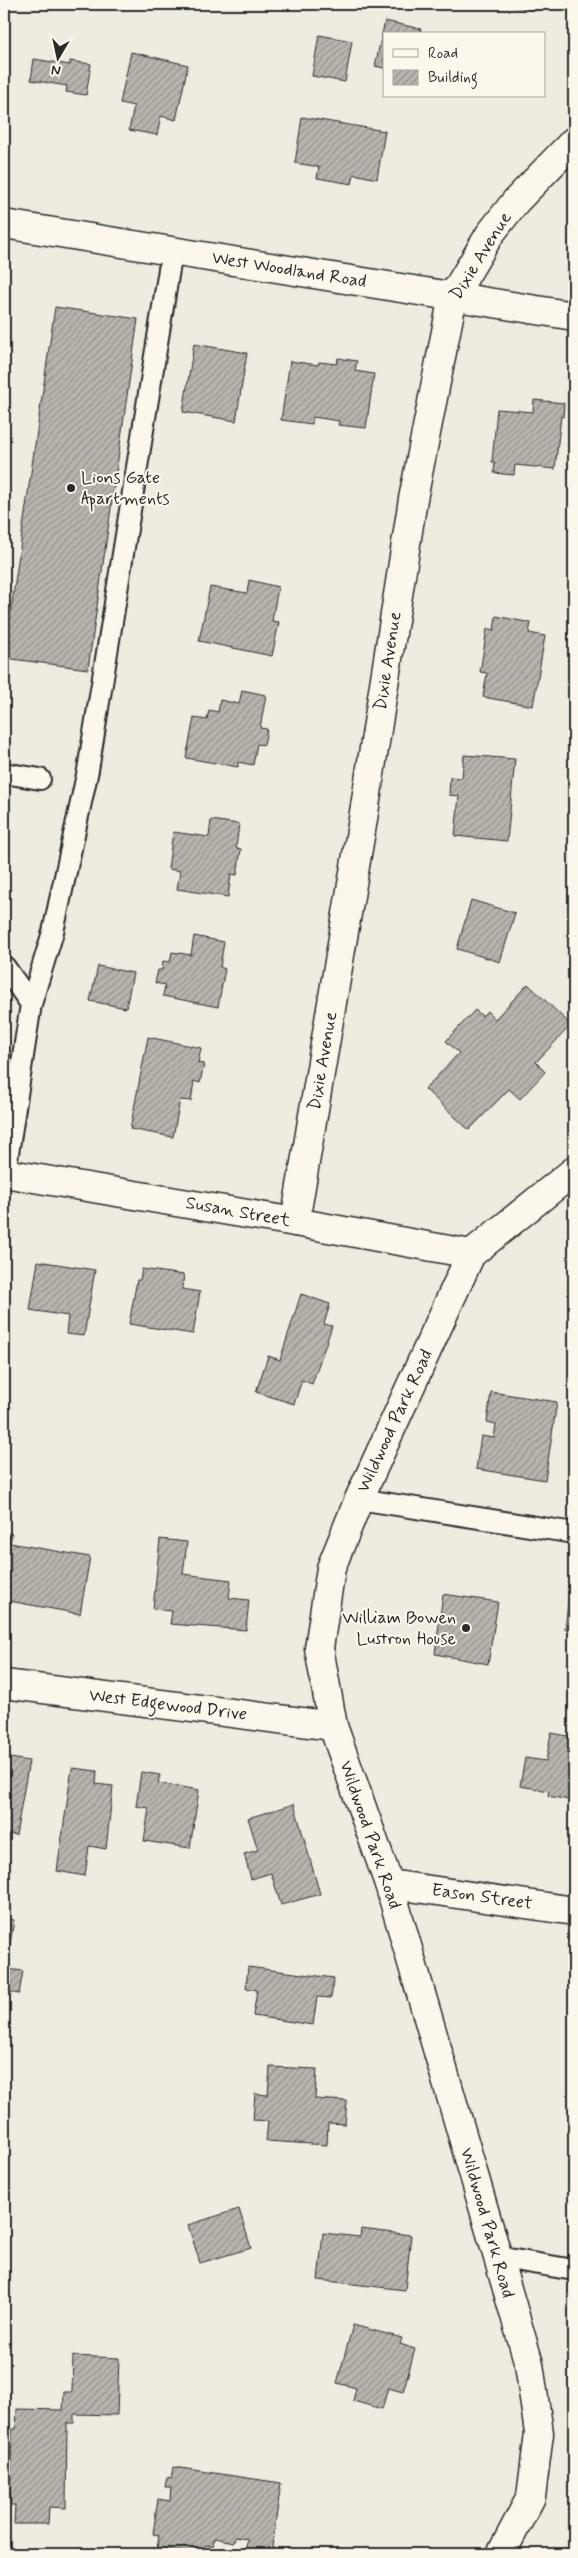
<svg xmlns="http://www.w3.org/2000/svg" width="578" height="2558" font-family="Mynerve,sans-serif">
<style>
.building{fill:url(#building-hatch);stroke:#2b2b2b}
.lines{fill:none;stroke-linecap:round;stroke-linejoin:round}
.service-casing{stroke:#2b2b2b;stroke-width:24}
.minor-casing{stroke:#2b2b2b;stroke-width:31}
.tertiary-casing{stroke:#2b2b2b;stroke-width:31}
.service{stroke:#fbf7ec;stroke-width:20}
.minor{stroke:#fbf7ec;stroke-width:28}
.tertiary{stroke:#fbf7ec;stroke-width:28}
.poi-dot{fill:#2b2b2b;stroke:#fbf7ec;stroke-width:2}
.labels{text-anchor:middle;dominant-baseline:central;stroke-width:4;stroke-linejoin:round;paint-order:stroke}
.street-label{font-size:18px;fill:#2b2b2b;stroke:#fbf7ec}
.poi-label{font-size:18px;fill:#2b2b2b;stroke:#fbf7ec;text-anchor:start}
</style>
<defs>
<pattern id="building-hatch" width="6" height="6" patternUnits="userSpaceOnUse" patternTransform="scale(1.25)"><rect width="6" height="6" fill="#b8b5ae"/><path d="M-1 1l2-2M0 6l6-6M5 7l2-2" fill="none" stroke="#96938e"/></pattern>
</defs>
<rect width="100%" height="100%" fill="#eeebe0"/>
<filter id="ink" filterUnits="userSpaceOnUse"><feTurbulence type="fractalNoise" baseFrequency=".02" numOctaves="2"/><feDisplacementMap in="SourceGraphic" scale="10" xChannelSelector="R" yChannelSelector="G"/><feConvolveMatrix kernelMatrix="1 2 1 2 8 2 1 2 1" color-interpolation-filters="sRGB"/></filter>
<g filter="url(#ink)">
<g class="building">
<polygon points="496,4 537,4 536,10"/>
<polygon points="385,21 421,29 420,34 384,34 384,68 375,66"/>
<polygon points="319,35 352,41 345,82 312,76"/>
<polygon points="131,52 188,65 176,120 161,116 157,135 129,130 134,106 120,103"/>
<polygon points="34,59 70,65 70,61 91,64 86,95 66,92 67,86 31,80"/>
<polygon points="302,117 385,131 377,179 354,174 352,184 317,178 319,167 295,163"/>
<polygon points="55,307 138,319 88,669 4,658"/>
<polygon points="194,344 247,353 236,421 183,412"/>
<polygon points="338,358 357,361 355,371 374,374 366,428 338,425 339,421 313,417 312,424 281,420 290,361 318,365 319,362 337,364"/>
<polygon points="534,400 564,403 563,417 561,416 555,469 515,465 514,475 494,473 495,462 492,462 497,409 533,412"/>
<polygon points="249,580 278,587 272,621 279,622 272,656 199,641 210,587 247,593"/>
<polygon points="496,616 531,623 529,633 545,636 533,706 483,697 487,673 480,672 487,629 494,630"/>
<polygon points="242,690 266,695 260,728 267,729 264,745 257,744 253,765 238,762 238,767 186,758 194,718 207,720 209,710 218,712 220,700 239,704"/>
<polygon points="464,755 515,759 507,841 455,836 459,796 449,795 450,777 462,778"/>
<polygon points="211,820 239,824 236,848 241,849 237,875 231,874 228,897 177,889 180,871 168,869 173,832 209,837"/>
<polygon points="471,900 515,913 500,962 457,949"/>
<polygon points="194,936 224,942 220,967 225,969 218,1007 163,996 165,985 155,983 158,970 162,970 163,961 170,962 172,952 191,955"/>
<polygon points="98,966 133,973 126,1008 90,1001"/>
<polygon points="528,984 571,1025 536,1062 545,1072 520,1099 509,1089 469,1130 425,1089 459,1053 446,1041 475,1010 482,1016 487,1011 495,1019"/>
<polygon points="148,1037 201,1048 198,1063 204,1064 200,1083 194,1081 191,1101 180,1100 173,1137 130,1129"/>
<polygon points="38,1261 95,1270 84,1336 66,1334 68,1316 30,1310"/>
<polygon points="142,1269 184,1275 182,1289 200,1292 193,1334 129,1324 137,1280 140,1280"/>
<polygon points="301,1294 330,1304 324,1324 332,1326 312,1384 302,1380 294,1404 256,1392 268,1356 280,1360"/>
<polygon points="491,1392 557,1402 545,1480 476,1469 481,1436 494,1438 496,1424 487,1422"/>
<polygon points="4,1533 12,1534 10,1543 90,1557 80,1614 4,1600"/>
<polygon points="160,1539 187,1542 183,1574 231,1580 229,1598 249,1600 246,1630 170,1624 172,1611 153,1609"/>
<polygon points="570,1588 574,1588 574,1630 565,1629"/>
<polygon points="443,1594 498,1602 488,1664 435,1654"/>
<polygon points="551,1733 574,1737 574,1801 548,1796 549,1791 520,1786 525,1758 546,1761"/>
<polygon points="4,1757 29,1761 16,1835 4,1833"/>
<polygon points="72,1768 97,1771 96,1784 113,1786 106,1849 89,1846 85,1876 57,1871"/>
<polygon points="141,1772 160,1775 158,1783 199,1790 190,1848 144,1841 149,1808 136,1806"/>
<polygon points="294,1804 320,1894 281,1905 271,1873 251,1879 244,1854 258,1850 248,1818"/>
<polygon points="4,1918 14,1920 6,1969 23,1971 19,1994 4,1991"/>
<polygon points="248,1967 334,1978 331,1998 317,1997 313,2025 253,2016 257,1990 246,1988"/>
<polygon points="270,2067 317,2069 315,2099 347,2101 345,2124 328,2123 327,2145 266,2141 268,2121 253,2120 255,2094 268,2095"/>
<polygon points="239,2209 251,2248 200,2263 188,2225"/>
<polygon points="361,2229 411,2235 405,2290 318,2280 323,2233 360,2237"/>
<polygon points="353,2325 402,2338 400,2344 415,2349 403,2392 388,2388 382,2409 353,2401 356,2388 337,2383"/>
<polygon points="73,2356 119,2358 117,2415 74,2414 74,2423 67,2423 66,2508 49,2507 48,2524 14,2524 15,2505 10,2505 12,2429 16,2429 17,2409 63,2410 64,2392 72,2392"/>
<polygon points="174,2467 281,2483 271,2554 246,2550 247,2539 235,2537 234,2542 214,2538 213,2546 205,2545 204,2554 157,2549 159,2535 153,2534 158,2499 170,2501 171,2487 165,2487 167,2477 172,2478"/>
</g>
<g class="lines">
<defs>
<g id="service">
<polyline points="4,773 40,779"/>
<polyline points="4,966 31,1004 5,1173"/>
<polyline points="31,1004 53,932 88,770 172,251"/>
<polyline points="359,1499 574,1533"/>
<polyline points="497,2257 574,2270"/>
</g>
<g id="minor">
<polyline points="4,224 574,316"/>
<polyline points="4,1173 295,1222 471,1254"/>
<polyline points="295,1222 363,819 413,499 453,296 490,234 516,201 574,141"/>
<polyline points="389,1884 574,1911"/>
</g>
<g id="tertiary">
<polyline points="4,1684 333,1726"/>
<polyline points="501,2554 531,2497 539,2433 529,2364 389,1884 333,1726 319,1648 331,1568 359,1499 471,1254 574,1171"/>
</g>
</defs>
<use href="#service" class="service-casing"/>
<use href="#minor" class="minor-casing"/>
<use href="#tertiary" class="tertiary-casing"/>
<use href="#service" class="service"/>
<use href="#minor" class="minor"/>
<use href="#tertiary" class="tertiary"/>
</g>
</g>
<g class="poi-dot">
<circle cx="71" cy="488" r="5"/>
<circle cx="466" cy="1628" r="5"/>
</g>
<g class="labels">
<g class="street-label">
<text transform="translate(481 256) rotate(-58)">Dixie Avenue</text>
<text transform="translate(289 270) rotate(9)">West Woodland Road</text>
<text transform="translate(388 661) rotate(-81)">Dixie Avenue</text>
<text transform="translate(323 1061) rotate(-80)">Dixie Avenue</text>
<text transform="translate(238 1212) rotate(10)">Susan Street</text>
<text transform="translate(395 1421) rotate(-65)">Wildwood Park Road</text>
<text transform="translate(168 1705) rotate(7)">West Edgewood Drive</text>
<text transform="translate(370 1835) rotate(71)">Wildwood Park Road</text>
<text transform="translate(482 1897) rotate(8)">Eason Street</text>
<text transform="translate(487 2223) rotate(74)">Wildwood Park Road</text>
</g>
<g class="poi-label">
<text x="81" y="478">Lions Gate<tspan x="81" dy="21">Apartments</tspan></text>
<text x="456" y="1618" text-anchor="end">William Bowen<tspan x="456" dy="21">Lustron House</tspan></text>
</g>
</g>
<rect width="578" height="2558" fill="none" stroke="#fbf7ec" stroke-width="20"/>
<rect x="10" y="10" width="558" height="2538" fill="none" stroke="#2b2b2b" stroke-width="2" filter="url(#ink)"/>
<rect x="383" y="32" width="162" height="65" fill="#fbf7ec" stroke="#a8a59f"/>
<rect x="393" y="49" width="25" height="8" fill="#fbf7ec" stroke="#a8a59f"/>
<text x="428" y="58" font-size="15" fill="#2b2b2b">Road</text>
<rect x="393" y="70" width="25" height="15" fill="url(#building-hatch)" stroke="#a8a59f"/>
<text x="428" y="82" font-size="15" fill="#2b2b2b">Building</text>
<g transform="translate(58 58) rotate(189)" stroke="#fbf7ec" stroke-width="4" paint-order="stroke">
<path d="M0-4L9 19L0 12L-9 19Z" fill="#2b2b2b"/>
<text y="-8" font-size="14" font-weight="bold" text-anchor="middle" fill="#2b2b2b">N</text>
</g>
</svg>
